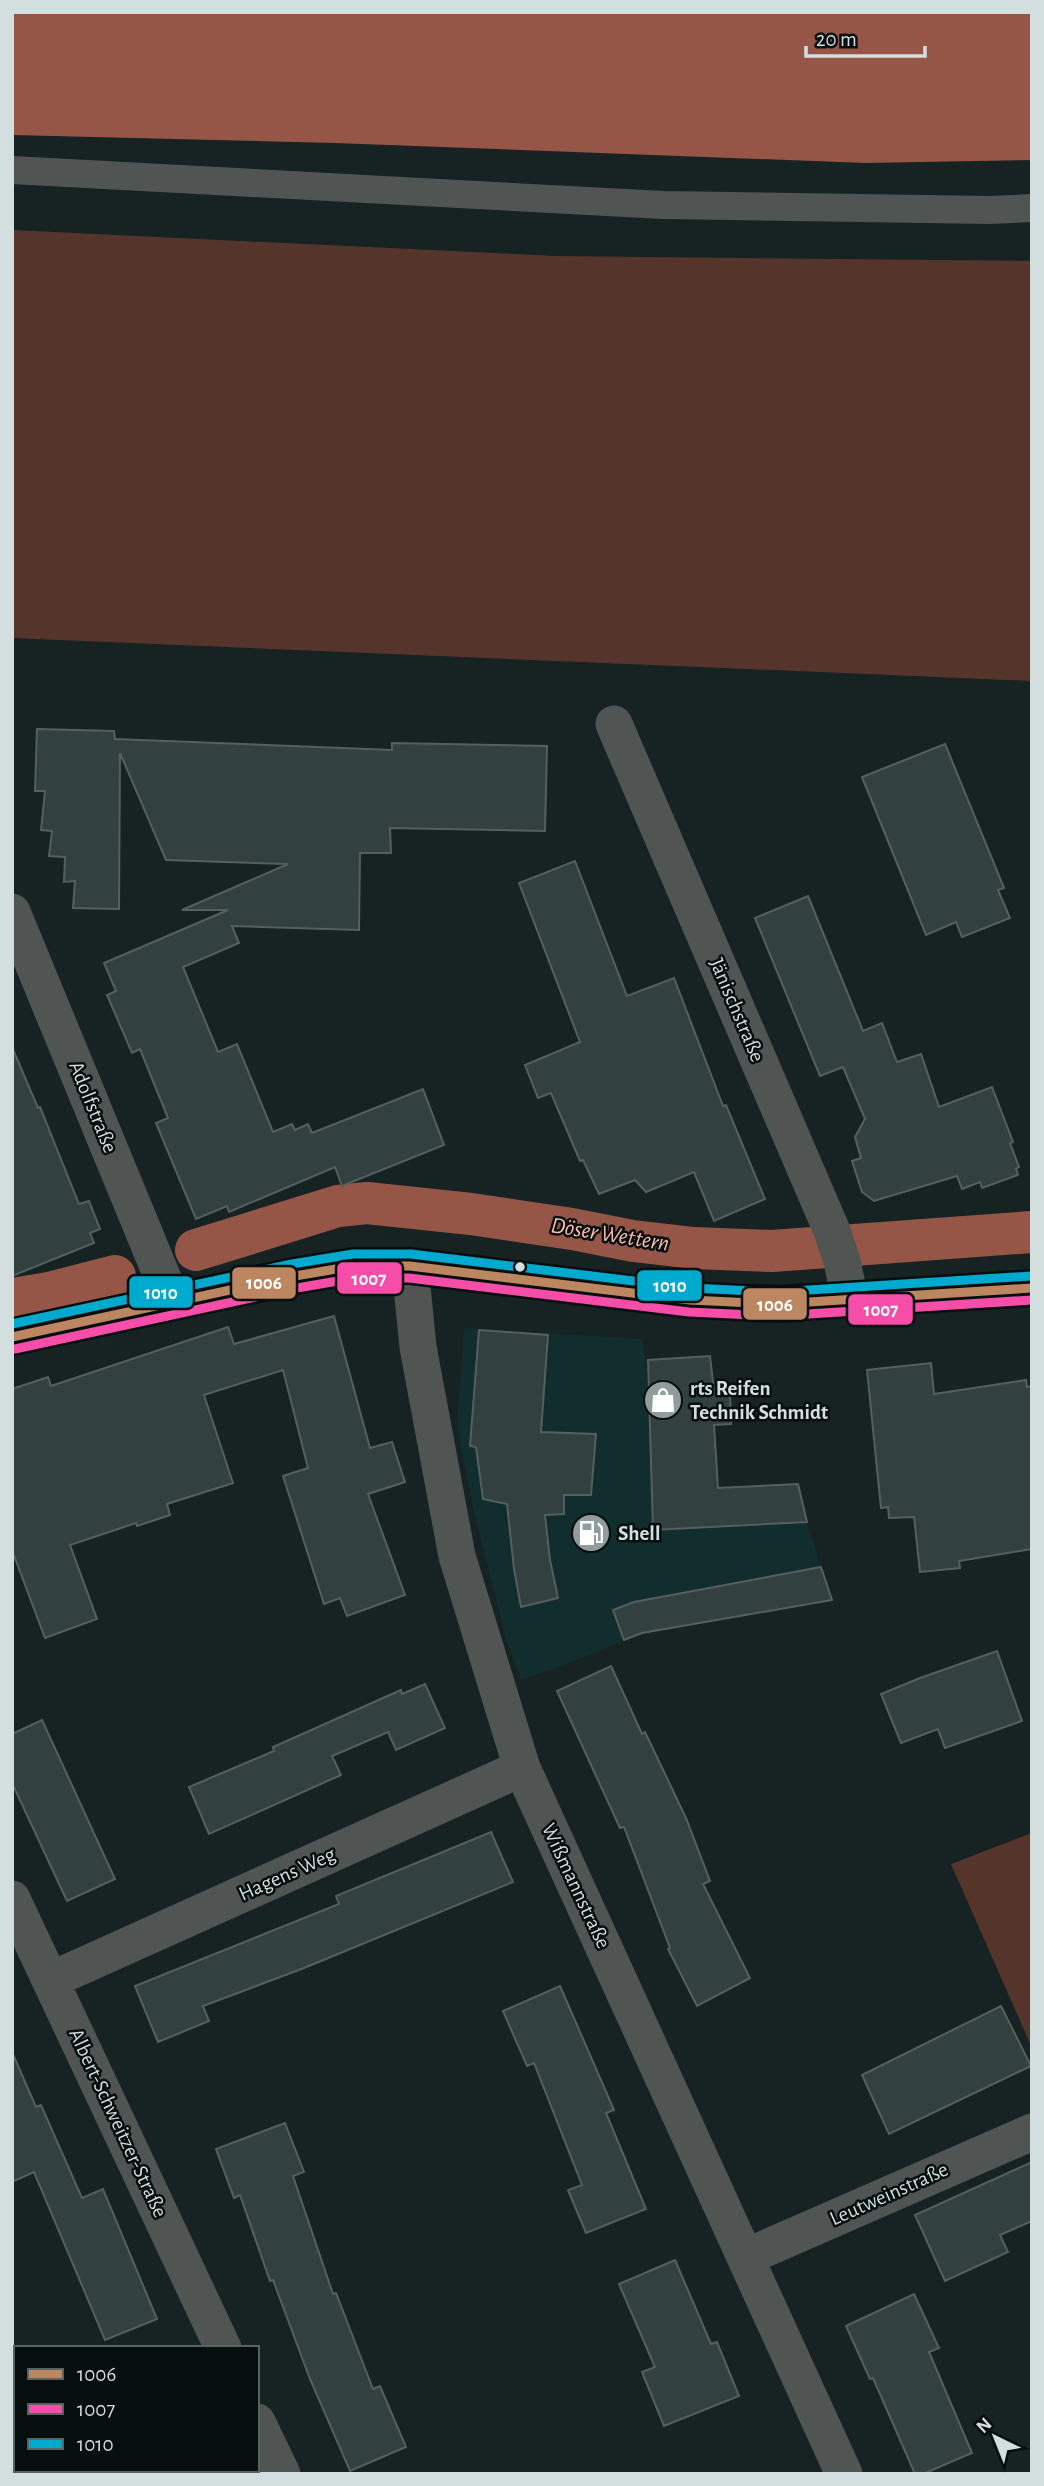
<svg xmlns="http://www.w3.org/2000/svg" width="1044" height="2486" font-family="'Alegreya Sans',sans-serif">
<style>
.built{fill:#122d2d}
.green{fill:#55342c}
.water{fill:#955648}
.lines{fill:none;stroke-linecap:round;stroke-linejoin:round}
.canal{stroke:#955648;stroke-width:42}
.building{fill:#324040;stroke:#555f5e;stroke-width:2}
.pedestrian{stroke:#505554;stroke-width:28}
.minor{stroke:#505554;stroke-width:37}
.bus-1-casing{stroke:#060e0e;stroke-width:14}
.bus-2-casing{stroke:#060e0e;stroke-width:14}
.bus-3-casing{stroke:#060e0e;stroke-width:14}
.bus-1{stroke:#bb8660;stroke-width:9}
.bus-2{stroke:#f54da8;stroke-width:9}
.bus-3{stroke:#00a9ce;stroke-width:9}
.bus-dot{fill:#d3dfde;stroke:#060e0e;stroke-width:2.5}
.labels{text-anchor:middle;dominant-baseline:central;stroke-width:5;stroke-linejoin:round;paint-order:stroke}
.street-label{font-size:21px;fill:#d3dfde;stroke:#060e0e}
.poi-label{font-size:21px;font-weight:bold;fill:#d3dfde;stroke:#060e0e;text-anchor:start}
.water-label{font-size:23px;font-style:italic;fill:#fdbeb0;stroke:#060e0e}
.line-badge{stroke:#060e0e;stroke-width:2.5}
.badge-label{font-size:19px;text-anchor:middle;font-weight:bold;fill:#fff}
</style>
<rect width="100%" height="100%" fill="#172222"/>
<polygon class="built" points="464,1328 642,1339 646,1361 651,1450 715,1447 717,1489 798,1484 807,1522 832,1600 642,1633 566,1664 521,1680 506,1639 472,1504 457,1426"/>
<g class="green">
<polygon points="12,230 557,256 1032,261 1032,681 12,638"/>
<polygon points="1032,1833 1032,2048 951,1864"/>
</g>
<polygon class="water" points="12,12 1032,12 1032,160 865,163 335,143 12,135"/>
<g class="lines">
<g class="canal">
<polyline points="196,1250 338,1206 367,1203 471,1214 572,1229 633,1241 694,1248 772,1251 1032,1232"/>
<polyline points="12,1299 49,1293 115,1276"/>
</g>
</g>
<g class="building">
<polygon points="37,729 114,731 115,739 392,750 392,743 547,746 545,831 390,828 391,853 360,853 359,930 232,926 239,943 183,967 218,1052 237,1044 273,1132 292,1124 295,1130 308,1124 312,1133 423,1089 444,1145 342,1186 335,1167 229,1212 227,1206 196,1219 156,1123 168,1118 140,1049 132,1053 107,995 116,991 104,963 228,910 182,910 288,864 166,860 120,753 119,909 73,908 75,881 64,882 65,857 49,856 52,831 41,830 45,791 35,791"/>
<polygon points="945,744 1004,888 998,890 1010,918 962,937 956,922 926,935 862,777"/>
<polygon points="575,861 627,996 674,978 723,1106 726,1105 765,1199 714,1221 694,1172 646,1192 635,1180 599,1194 583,1160 580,1161 551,1093 538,1098 525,1065 580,1042 519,883"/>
<polygon points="808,896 863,1031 882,1023 897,1062 921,1054 939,1107 992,1087 1013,1142 1010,1143 1019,1167 1016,1169 1018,1175 982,1188 980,1182 962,1189 957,1176 874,1201 862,1192 852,1161 861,1158 855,1137 865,1119 843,1067 820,1076 755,918"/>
<polygon points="12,1047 38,1108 40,1107 79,1204 89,1201 100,1229 90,1233 94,1243 12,1276"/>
<polygon points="334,1316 370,1448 392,1442 405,1482 368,1494 405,1595 347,1616 340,1598 324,1604 283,1476 308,1468 283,1370 204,1395 233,1483 167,1504 170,1515 137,1526 136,1523 70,1545 97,1619 45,1638 12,1550 12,1389 48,1377 51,1386 228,1327 234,1344"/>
<polygon points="479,1330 548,1335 541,1432 596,1434 591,1495 564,1495 564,1514 545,1515 550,1560 558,1598 521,1607 514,1569 507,1504 483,1499 476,1447 470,1446"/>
<polygon points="710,1356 714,1392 730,1391 731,1424 714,1425 718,1488 798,1484 807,1522 653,1530 648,1360"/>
<polygon points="931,1363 934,1394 1026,1380 1027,1387 1032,1386 1032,1549 959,1561 960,1568 920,1572 914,1517 889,1518 888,1507 881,1508 867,1370"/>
<polygon points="821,1567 832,1600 642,1633 624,1640 613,1610 634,1602"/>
<polygon points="997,1651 1022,1721 945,1748 938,1729 901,1743 881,1694 920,1678"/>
<polygon points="611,1666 642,1734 645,1732 686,1818 710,1881 703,1884 750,1978 697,2006 668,1949 670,1948 624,1827 620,1828 557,1691"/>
<polygon points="425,1684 445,1728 396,1750 388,1732 332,1756 341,1775 209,1834 189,1787 274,1751 273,1747 401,1690 402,1694"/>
<polygon points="42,1720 115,1879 67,1901 12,1783 12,1734"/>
<polygon points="491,1832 513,1882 304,1968 203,2006 209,2021 158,2042 135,1986 339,1904 336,1896"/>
<polygon points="560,1986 614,2110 606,2113 646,2209 586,2233 568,2190 582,2185 534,2063 527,2066 503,2011"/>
<polygon points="1001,2006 1031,2066 889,2134 862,2075"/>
<polygon points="12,2052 36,2107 41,2105 82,2198 103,2189 157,2319 105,2340 34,2172 12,2182"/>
<polygon points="285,2123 304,2172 293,2176 333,2294 336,2293 373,2389 380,2386 406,2447 350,2471 310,2379 273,2280 270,2281 240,2195 234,2198 216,2149"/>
<polygon points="1032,2162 1032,2221 1000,2235 1008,2252 945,2281 915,2215"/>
<polygon points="675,2260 711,2344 717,2342 739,2396 664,2426 642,2372 655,2367 619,2284"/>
<polygon points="914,2294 939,2348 929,2352 972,2453 923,2474 915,2474 873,2378 870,2379 846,2326"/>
</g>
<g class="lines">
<polyline class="pedestrian" points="12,170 663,205 989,210 1032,208"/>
<g class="minor">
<polyline points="614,724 832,1231 842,1261 850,1300"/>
<polyline points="12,912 173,1303"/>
<polyline points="410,1266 418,1347 457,1556 522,1768 844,2474"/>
<polyline points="12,1337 295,1276 354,1266 410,1266 690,1300 777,1304 1032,1288"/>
<polyline points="12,1899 223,2348"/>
<polyline points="51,1980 522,1768"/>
<polyline points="746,2257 1032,2132"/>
<polyline points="257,2422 282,2474"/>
</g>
<defs>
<polyline id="bus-1" points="12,1337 295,1276 354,1266 410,1266 690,1300 777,1304 1032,1288"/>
<polyline id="bus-2" points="15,1349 297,1288 355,1278 409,1278 689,1312 776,1316 1032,1300"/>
<polyline id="bus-3" points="12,1324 292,1264 353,1254 411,1254 691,1288 777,1292 1031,1276"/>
</defs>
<use href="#bus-1" class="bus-1-casing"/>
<use href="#bus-2" class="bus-2-casing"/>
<use href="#bus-3" class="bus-3-casing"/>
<use href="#bus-1" class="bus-1"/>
<use href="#bus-2" class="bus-2"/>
<use href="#bus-3" class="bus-3"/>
</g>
<defs>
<symbol id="shop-disc" viewBox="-11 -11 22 22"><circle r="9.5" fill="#919d9c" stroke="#060e0e"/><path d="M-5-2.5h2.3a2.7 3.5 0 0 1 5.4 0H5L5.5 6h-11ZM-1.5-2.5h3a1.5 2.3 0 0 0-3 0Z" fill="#fff"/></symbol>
<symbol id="fuel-disc" viewBox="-11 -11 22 22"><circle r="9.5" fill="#919d9c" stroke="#060e0e"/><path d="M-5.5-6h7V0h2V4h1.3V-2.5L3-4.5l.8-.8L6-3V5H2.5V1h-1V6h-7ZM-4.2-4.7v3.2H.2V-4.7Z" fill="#fff"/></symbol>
</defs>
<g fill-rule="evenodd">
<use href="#shop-disc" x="641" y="1378" width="44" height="44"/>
<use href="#fuel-disc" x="569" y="1511" width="44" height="44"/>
</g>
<circle class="bus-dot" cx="520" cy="1267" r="6"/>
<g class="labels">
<g class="street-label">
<text transform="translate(737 1010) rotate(67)">Jänischstraße</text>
<text transform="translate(93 1107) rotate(68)">Adolfstraße</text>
<text transform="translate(287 1874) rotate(-24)">Hagens Weg</text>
<text transform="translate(576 1886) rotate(65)">Wißmannstraße</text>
<text transform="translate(118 2123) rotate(65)">Albert-Schweitzer-Straße</text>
<text transform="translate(889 2194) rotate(-24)">Leutweinstraße</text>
</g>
<g class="poi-label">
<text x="690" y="1388">rts Reifen<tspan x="690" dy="24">Technik Schmidt</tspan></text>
<text x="618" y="1533">Shell</text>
</g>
<g class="water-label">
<text transform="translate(610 1235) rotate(9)">Döser Wettern</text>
</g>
</g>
<g class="line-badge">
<rect x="336" y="1261" width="67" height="34" rx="7" fill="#f54da8"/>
<rect x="231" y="1266" width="66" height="34" rx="7" fill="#bb8660"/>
<rect x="636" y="1269" width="67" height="33" rx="7" fill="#00a9ce"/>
<rect x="128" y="1275" width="66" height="34" rx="7" fill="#00a9ce"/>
<rect x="742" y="1287" width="66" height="34" rx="7" fill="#bb8660"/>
<rect x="847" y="1293" width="67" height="33" rx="7" fill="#f54da8"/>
</g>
<g class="badge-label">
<text x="369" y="1285">1007</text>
<text x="264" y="1289">1006</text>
<text x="670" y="1292">1010</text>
<text x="161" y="1299">1010</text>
<text x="775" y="1311">1006</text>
<text x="881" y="1316">1007</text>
</g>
<rect width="1044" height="2486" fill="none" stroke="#d3dfde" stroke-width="28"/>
<rect x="14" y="2346" width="245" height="126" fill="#060e0e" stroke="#586261" stroke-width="2"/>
<rect x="28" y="2369" width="35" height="10" fill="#bb8660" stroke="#586261" stroke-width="2"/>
<text x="77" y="2381" font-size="21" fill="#d3dfde">1006</text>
<rect x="28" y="2404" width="35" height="10" fill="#f54da8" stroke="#586261" stroke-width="2"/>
<text x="77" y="2416" font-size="21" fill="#d3dfde">1007</text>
<rect x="28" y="2439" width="35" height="10" fill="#00a9ce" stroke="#586261" stroke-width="2"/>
<text x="77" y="2451" font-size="21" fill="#d3dfde">1010</text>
<g transform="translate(995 2437) rotate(317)" stroke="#060e0e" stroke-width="5" paint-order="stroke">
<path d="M0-5L12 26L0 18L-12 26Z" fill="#d3dfde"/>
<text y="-10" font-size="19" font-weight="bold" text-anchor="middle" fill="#d3dfde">N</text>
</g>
<path d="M806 46v10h119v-10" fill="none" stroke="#d3dfde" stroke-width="3.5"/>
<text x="816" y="46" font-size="21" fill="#d3dfde" stroke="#060e0e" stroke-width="5" paint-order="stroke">20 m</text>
</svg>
